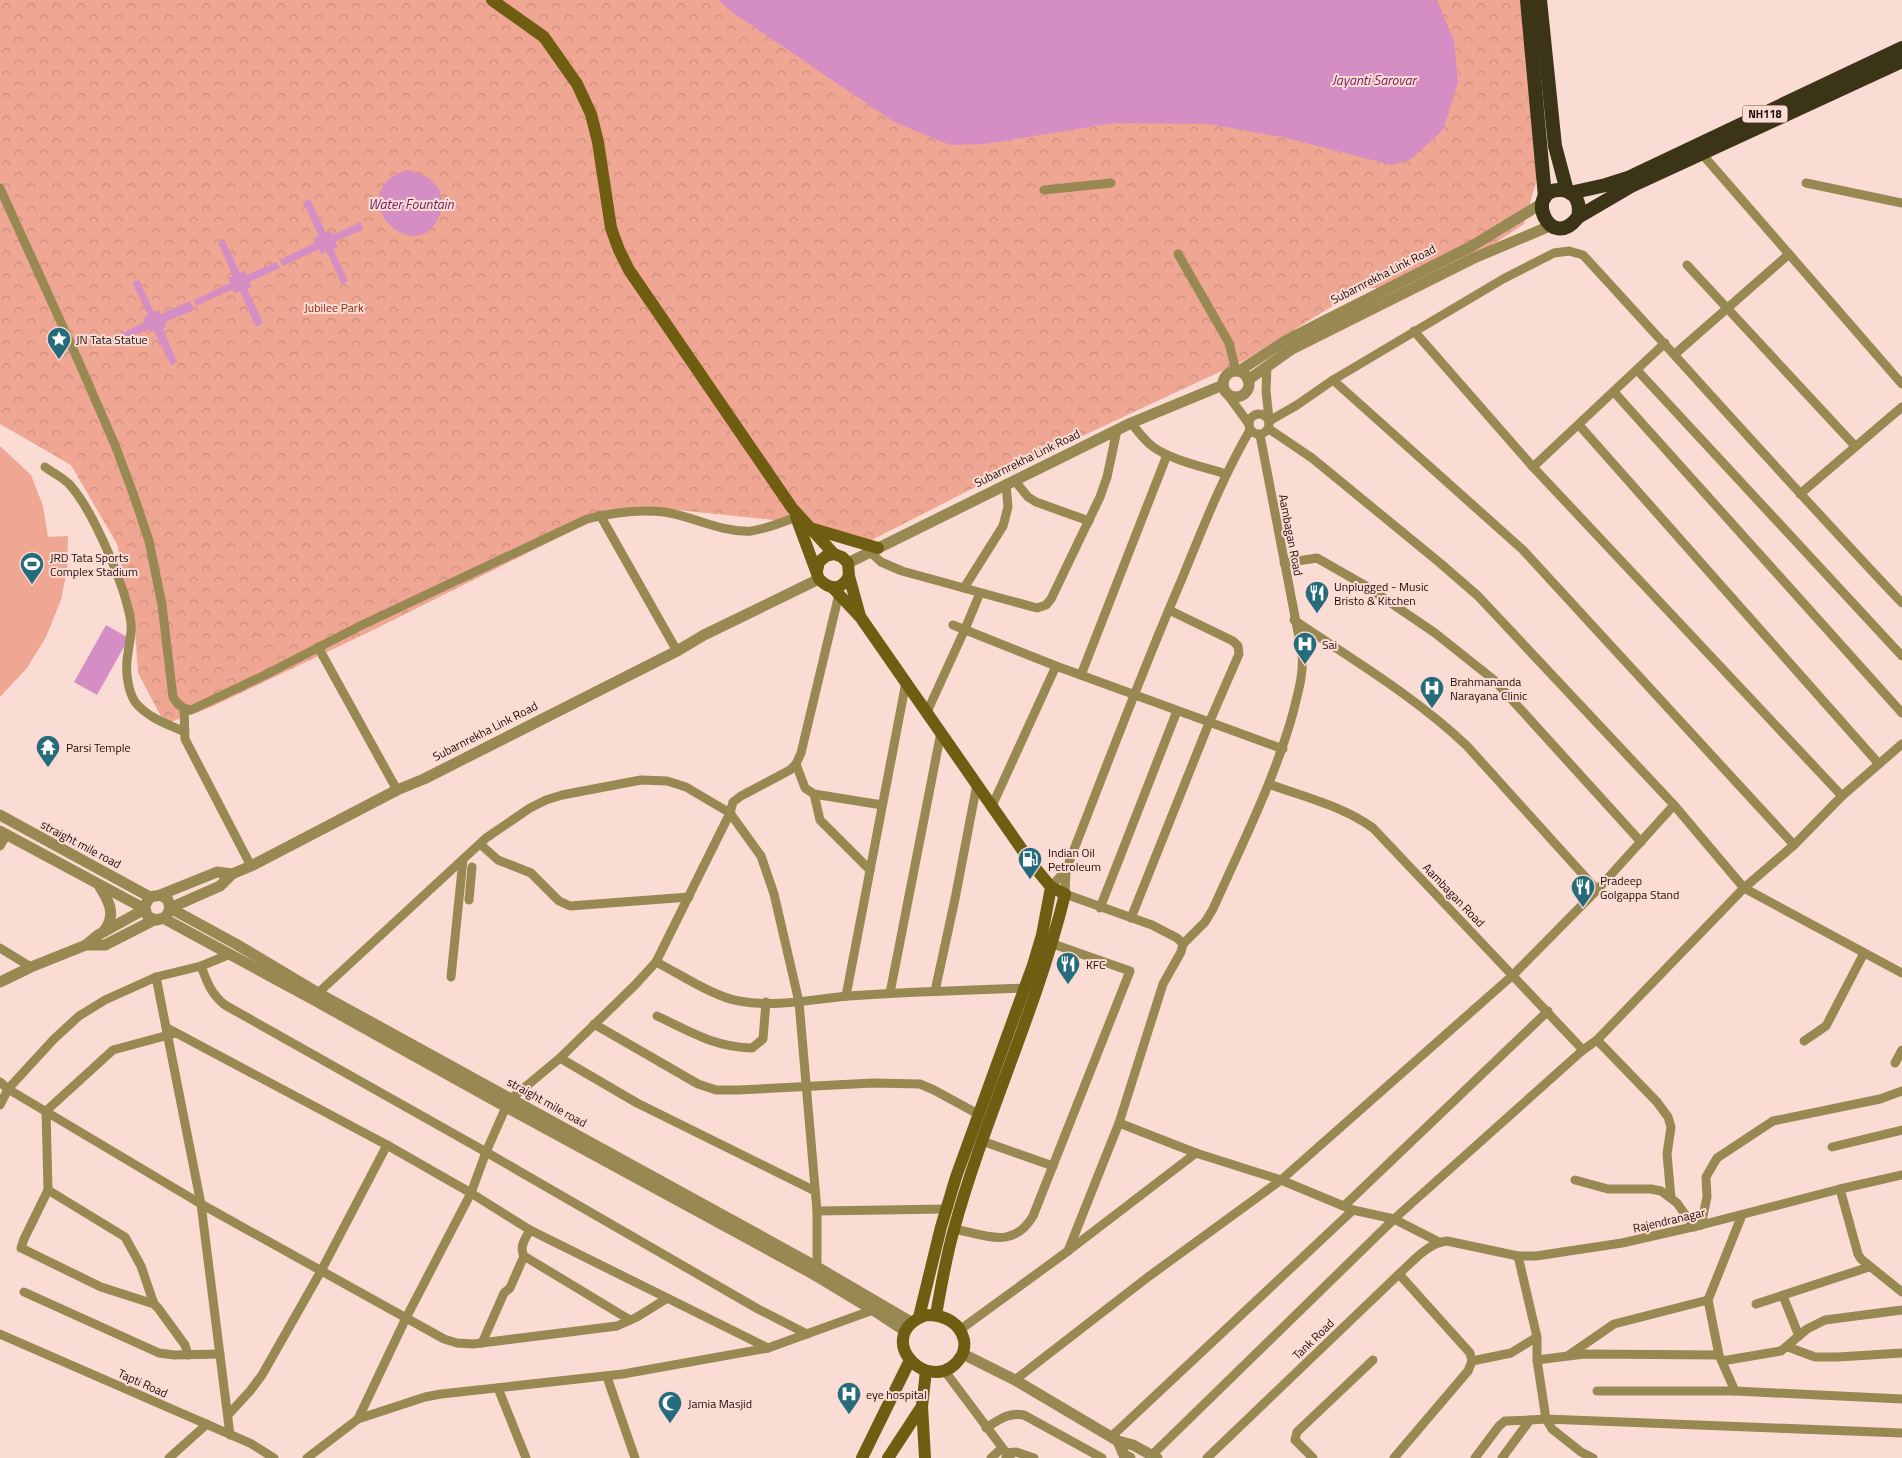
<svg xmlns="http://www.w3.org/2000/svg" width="1902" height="1458" font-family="'Titillium Web',sans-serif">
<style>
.grass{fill:#efa693}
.park{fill:url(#park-crowns)}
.water{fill:#d48ec4}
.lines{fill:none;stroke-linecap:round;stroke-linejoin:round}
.minor{stroke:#988952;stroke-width:9}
.tertiary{stroke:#988952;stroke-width:11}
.secondary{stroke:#6f5d11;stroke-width:12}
.trunk{stroke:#3c3417;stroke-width:14}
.labels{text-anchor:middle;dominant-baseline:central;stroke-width:4;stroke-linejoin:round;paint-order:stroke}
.shield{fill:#fbdcd4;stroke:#604c46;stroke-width:1}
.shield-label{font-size:11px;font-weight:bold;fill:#1e0e09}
.street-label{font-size:12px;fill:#1e0e09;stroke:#fbdcd4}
.park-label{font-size:12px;fill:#8b270b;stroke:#fbdcd4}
.poi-label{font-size:12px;fill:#1e0e09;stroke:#fbdcd4;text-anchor:start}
.water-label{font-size:14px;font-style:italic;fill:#732166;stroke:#fbdcd4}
</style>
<defs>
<pattern id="park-crowns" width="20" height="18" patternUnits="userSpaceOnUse" patternTransform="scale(1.25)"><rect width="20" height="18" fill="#efa693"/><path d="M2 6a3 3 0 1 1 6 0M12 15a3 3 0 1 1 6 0" fill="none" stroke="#cc8e7d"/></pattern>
</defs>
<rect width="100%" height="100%" fill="#fbdcd4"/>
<polygon class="grass" points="0,446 31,475 43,506 48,537 68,536 67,570 61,600 46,637 27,668 0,697"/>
<polygon class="park" points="0,0 1526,0 1543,158 1524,224 1468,261 1398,288 1362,288 1243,361 1003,473 858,547 783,521 668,509 592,521 369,632 209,708 165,724 138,673 135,631 117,544 71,465 0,424"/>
<g class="water">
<polygon points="718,0 1437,0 1454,41 1458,82 1443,130 1411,159 1392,165 1282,137 1208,124 1113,123 985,144 950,145 894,122 732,12"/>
<path d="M 406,170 C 428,173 449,189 440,214 C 418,273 337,196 406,170 Z"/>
<polygon points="310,199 326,233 330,231 333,235 360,222 364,229 335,242 338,247 333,249 348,281 342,285 327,252 321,254 319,249 283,266 279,260 315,243 314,238 319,236 303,202"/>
<polygon points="224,239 240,273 244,271 247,275 276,262 280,268 249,282 252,287 247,289 263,323 256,327 240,291 235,293 233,289 196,306 194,300 230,283 228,278 233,276 218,243"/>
<polygon points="139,280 154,312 159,310 161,314 190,301 194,310 165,322 166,327 163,329 177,362 171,365 154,331 150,332 148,329 113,345 110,339 145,322 143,318 148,315 132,282"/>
<polygon points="106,625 129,638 97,695 74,682"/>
</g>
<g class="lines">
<g class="minor">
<polyline points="1702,154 1902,384"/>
<polyline points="1806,183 1902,203"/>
<path d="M 0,188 L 78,360 L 115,445 L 134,496 L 149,541 L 162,605 L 173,697 C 178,705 181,708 191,710 L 265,675 L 360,626 L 587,519 C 611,513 639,509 664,512 C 693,516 722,533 751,531 C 766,529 781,523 796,517"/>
<polyline points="1044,190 1111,183"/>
<polyline points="1178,254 1229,343 1236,371"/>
<polyline points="1687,265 1855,446"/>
<polyline points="1414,331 1533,467 1842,796"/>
<polyline points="1675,354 1789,254"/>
<polyline points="1267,366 1266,391 1269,419"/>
<polyline points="1637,370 1902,656"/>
<polyline points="1333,380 1523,550 1794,845"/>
<polyline points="1225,391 1249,424"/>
<polyline points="1614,392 1902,713"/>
<circle cx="1259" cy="424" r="10"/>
<path d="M 1269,421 L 1297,405 L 1333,380 L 1503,279 L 1554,253 L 1569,251 L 1583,255 C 1690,371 1794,489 1902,603"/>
<path d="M 1131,423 C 1138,431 1144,440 1152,446 C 1170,460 1204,467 1226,474"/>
<polyline points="1579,425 1879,764"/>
<polyline points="1269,429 1312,458 1440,563 1478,596 1674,805 1744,888 1902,973"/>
<path d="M 45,467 C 53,473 64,478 70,485 C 94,512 126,588 131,623 C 132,634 129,643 128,653 C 125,668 127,689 135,702 C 147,717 166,724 183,731"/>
<polyline points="1533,467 1665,343"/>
<polyline points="1015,481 1028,497 1036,502 1089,521"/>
<polyline points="1800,494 1902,407"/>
<polyline points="600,515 677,651"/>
<polyline points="870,552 881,562 902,571 1037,608 1046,605 1051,599 1100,497 1107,477 1117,430"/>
<polyline points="1284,563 1317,558 1366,586 1435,633 1494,680 1641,842"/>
<polyline points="964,588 1003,526 1008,507 1006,485"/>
<path d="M 1294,620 C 1353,660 1416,697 1467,746 L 1597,890"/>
<polyline points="953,625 1056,666 1283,749"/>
<polyline points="318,647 397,790"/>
<polyline points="1081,675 1167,455"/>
<polyline points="184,709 185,739 251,866"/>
<polyline points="927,712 965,629 980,593"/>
<polyline points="796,764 805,788 814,794 882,805"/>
<path d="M 1269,784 C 1304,797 1343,806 1373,828 L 1583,1050"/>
<polyline points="814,794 820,820 870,870"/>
<polyline points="992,806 1056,666"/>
<polyline points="480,844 498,860 531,873 559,901 570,906 689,897"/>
<polyline points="0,846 7,834"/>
<polyline points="1051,887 1066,870"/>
<polyline points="469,900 472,867"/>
<polyline points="1100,908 1177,711"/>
<polyline points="1131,918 1209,723 1239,654 1238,646 1233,641 1169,610"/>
<path d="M 1183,944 L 1205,922 L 1213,909 C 1242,844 1274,781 1293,713 C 1298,692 1304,674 1302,653 L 1260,435"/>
<polyline points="0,948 31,967"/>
<path d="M 656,962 C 678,973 716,998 739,1001 C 775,1008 812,999 849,996 C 907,992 965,990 1024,988"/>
<path d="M 201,966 C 207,982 211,994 225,1005 L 486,1152 L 758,1309 L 807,1334"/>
<polyline points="156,977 201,1204 230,1435"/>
<polyline points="451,977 463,860"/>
<polyline points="935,991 955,899 977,784"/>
<polyline points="318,993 486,838 530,808 546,800 562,795 641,780 667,781 686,787 730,813 761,856 774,894 799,1002 817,1211 817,1267"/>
<polyline points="890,993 941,732"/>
<polyline points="846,996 906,682"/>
<path d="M 657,1016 C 691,1032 714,1047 752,1048 L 763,1039 L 766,1002"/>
<polyline points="594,1024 698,1084 716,1090 738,1090 873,1083 920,1084 934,1090 978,1114"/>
<polyline points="167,1028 387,1145 471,1193 530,1230 768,1348"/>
<polyline points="176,1033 113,1050 46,1111 48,1190 24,1239 21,1248 101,1287 154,1304 158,1308 185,1345 188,1355"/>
<polyline points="1597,1040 1657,1102 1668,1117 1671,1127 1667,1154 1671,1198"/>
<polyline points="1804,1041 1826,1026 1864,953"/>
<polyline points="560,1058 637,1103 815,1191"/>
<polyline points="1895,1063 1902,1050"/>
<polyline points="0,1082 8,1089 201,1204 444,1339 457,1343 473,1344 617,1326 637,1317 666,1299"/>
<polyline points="0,1105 8,1089 54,1039 79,1016 105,1000 156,977 201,966 228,955"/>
<polyline points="1119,1123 1196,1153 1281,1180 1353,1210 1394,1219 1439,1242"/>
<polyline points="982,1141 1053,1166"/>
<polyline points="1832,1147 1902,1130"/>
<polyline points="1575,1180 1608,1189 1651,1189 1661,1191 1677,1203 1694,1227"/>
<polyline points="1840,1189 1858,1254 1861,1259 1902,1292"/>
<polyline points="48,1190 125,1237 141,1266 154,1304"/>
<polyline points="1344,1206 1548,1011"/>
<polyline points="817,1211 946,1209"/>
<polyline points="1701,1225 1707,1197 1706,1177 1717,1158 1773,1121 1880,1099 1902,1091"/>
<path d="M 954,1229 C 986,1235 1013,1250 1033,1216 L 1130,971 L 1053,944"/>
<path d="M 530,1230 C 525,1239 519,1247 524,1256 L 630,1320"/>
<path d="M 1068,1251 L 1119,1123 L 1163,984 L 1181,952 L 1183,944 L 1177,938 L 1152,925 L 1065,894 L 1066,870 C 1104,773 1140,676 1181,581 C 1202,530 1222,478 1250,430"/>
<polyline points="1518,1256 1537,1337 1537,1360 1546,1419 1552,1429 1581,1452 1593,1458"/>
<polyline points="24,1292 159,1353 174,1355 220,1354"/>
<polyline points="1783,1296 1799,1336"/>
<polyline points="1756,1304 1869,1267"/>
<polyline points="961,1329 1068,1251 1196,1153"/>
<polyline points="0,1334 250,1443 274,1458"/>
<polyline points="482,1343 504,1293 510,1288 524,1256"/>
<polyline points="1788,1347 1815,1357 1838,1357 1902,1353"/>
<polyline points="1569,1355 1614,1324 1708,1300"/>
<polyline points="1537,1360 1584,1354 1719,1355"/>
<polyline points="1472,1361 1511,1353 1537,1337"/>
<polyline points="1722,1361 1781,1351 1807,1329 1825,1320 1902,1310"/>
<polyline points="944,1370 1010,1458"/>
<polyline points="607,1377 635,1458"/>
<polyline points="1015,1380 1148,1277 1281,1180 1513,975 1597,890 1674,805"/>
<polyline points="498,1388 526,1458"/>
<polyline points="1597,1391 1735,1391 1902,1399"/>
<polyline points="1735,1391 1719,1355 1708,1300 1742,1215"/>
<polyline points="228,1415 250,1391 262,1375 321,1271 387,1145"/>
<polyline points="358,1419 425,1397 441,1394 623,1374 768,1348 873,1310"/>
<path d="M 986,1428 C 999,1420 1008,1412 1024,1415 L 1102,1458"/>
<polyline points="1111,1437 1353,1210"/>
<polyline points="1152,1455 1394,1219 1583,1050 1597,1040 1744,888 1794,845 1842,796 1902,744"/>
<polyline points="1006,1457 1007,1453 1016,1452 1034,1458"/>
<polyline points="169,1458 207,1424"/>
<polyline points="307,1458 358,1419 406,1318 471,1193 486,1152 506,1107 512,1098 560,1058 636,984 656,962 730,813 733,802 741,796 790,770 796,764 801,753 839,594"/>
<polyline points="991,1458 1002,1448"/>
<path d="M 1207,1458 L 1399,1274 C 1413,1261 1428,1243 1447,1241 L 1518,1256 L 1536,1256 L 1622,1243 L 1701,1225 L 1840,1189 L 1902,1175"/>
<polyline points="1313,1458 1295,1440 1297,1432 1373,1360"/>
<polyline points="1394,1458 1468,1371 1472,1361 1470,1353 1399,1274"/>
<polyline points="1475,1458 1499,1426 1505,1421 1530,1420"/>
<polyline points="1502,1458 1530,1420 1546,1419 1902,1433"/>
</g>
<g class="tertiary">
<polyline points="1239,371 1285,341 1472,246 1541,204"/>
<circle cx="1236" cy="384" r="13"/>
<polyline points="1248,380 1292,349 1474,258 1550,226"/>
<polyline points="848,563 1131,423 1223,385"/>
<polyline points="0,815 150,897"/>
<polyline points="0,831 145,909"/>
<path d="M 99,885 C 109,901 117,915 104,931"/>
<polyline points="160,895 217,872 232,874 251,866 397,790 424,779 677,651 704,635 819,579"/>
<polyline points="170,908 166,917 157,920 148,917 144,907 150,897 161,895 168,900 170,908 236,944 318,993 817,1267 911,1322"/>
<polyline points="170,908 220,886 232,874"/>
<polyline points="163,918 314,1000 506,1107 813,1274 873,1310 905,1331"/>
<polyline points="86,945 105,945 154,920"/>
<polyline points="0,982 31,967 86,945 98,935 145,909"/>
<polyline points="963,1354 1015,1380 1118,1441 1133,1445 1157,1458"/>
<polyline points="1118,1441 1124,1455 1130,1458"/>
</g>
<g class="secondary">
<polyline points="492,0 544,37 577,84 591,114 598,142 611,228 619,250 629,270 792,508 834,554"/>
<path d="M 796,517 L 819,579 C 830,590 841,591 849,576"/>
<polyline points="810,528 878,548"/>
<polyline points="817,571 819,562 826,556 834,554 842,557 848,563 849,576 860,616"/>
<path d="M 833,588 L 861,618 L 1032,864 L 1051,887 L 1065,894 C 1037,1009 985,1116 954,1229 C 946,1257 941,1286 936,1315"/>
<path d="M 926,1315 C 944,1315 959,1321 964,1340 C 965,1344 964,1351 962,1355 C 934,1403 868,1337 926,1315 Z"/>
<polyline points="919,1317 941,1227 956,1177 1033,965 1042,935 1051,887"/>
<polyline points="922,1406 925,1458"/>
<polyline points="862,1458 910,1360"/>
<polyline points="888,1458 922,1406 926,1371"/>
</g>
<g class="trunk">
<polyline points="1527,0 1545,197"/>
<polyline points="1540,0 1555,146 1567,191"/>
<polyline points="1570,193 1606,185 1628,178 1902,48"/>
<path d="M 1578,217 C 1581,204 1576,190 1560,190 C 1523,190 1550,254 1578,217 L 1631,186 L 1902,61"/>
</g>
</g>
<defs>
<symbol id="sight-pin" viewBox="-11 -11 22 30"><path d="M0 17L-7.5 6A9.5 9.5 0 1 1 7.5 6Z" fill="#266b7b" stroke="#fbdcd4"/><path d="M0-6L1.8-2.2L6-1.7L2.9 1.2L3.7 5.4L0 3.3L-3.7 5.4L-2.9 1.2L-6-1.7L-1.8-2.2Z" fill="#fff"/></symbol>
<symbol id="stadium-pin" viewBox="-11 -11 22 30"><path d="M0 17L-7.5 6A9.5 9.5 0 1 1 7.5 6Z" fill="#266b7b" stroke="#fbdcd4"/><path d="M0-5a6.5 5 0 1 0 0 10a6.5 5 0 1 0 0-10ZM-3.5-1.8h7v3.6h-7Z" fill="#fff"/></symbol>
<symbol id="restaurant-pin" viewBox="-11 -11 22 30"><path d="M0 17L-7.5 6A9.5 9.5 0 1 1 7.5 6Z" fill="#266b7b" stroke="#fbdcd4"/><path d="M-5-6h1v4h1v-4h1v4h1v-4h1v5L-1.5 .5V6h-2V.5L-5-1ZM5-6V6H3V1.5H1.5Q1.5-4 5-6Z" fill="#fff"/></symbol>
<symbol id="hospital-pin" viewBox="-11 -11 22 30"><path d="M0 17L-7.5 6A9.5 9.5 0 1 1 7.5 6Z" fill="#266b7b" stroke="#fbdcd4"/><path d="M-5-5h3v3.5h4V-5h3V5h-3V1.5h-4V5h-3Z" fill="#fff"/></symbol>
<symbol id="temple-pin" viewBox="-11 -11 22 30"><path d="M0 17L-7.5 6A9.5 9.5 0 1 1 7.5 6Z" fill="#266b7b" stroke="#fbdcd4"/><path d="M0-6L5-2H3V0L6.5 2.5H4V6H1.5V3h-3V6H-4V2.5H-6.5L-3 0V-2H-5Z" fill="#fff"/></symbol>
<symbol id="fuel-pin" viewBox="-11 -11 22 30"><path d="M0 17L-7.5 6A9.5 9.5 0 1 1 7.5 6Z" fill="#266b7b" stroke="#fbdcd4"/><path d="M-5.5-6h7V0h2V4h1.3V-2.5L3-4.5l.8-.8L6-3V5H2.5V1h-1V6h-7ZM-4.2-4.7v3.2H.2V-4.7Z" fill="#fff"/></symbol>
<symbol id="mosque-pin" viewBox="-11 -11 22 30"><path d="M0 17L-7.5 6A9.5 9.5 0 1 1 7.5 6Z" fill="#266b7b" stroke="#fbdcd4"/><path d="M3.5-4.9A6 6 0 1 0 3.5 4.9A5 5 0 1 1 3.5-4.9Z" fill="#fff"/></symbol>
</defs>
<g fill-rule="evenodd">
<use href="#sight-pin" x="45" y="325" width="28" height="38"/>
<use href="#stadium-pin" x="18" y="550" width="28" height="38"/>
<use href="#restaurant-pin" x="1303" y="579" width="28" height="38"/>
<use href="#hospital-pin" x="1291" y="630" width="28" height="38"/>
<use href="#hospital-pin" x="1418" y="674" width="28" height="38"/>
<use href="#temple-pin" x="34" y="733" width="28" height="38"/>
<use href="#fuel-pin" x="1016" y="845" width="28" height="38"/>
<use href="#restaurant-pin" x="1569" y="873" width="28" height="38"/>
<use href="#restaurant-pin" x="1054" y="950" width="28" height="38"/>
<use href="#hospital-pin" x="835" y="1380" width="28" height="38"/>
<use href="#mosque-pin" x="656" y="1389" width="28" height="38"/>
</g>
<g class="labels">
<rect class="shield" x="1742.5" y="105.5" width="45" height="17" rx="4"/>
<g class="shield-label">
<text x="1765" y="114">NH118</text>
</g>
<g class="street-label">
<text transform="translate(1383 274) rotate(-27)">Subarnrekha Link Road</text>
<text transform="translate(1027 458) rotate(-26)">Subarnrekha Link Road</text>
<text transform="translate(1291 535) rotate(79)">Aambagan Road</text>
<text transform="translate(485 731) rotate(-27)">Subarnrekha Link Road</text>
<text transform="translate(81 844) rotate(28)">straight mile road</text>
<text transform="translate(1454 895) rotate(46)">Aambagan Road</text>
<text transform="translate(547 1102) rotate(29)">straight mile road</text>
<text transform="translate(1669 1220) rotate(-13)">Rajendranagar</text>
<text transform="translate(1313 1339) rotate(-44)">Tank Road</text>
<text transform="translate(143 1383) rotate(24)">Tapti Road</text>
</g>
<g class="park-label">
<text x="334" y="307">Jubilee Park</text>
</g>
<g class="poi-label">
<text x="76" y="339">JN Tata Statue</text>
<text x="50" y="557">JRD Tata Sports<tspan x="50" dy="14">Complex Stadium</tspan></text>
<text x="1334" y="586">Unplugged - Music<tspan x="1334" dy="14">Bristo &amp; Kitchen</tspan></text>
<text x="1322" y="644">Sai</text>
<text x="1450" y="681">Brahmananda<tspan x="1450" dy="14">Narayana Clinic</tspan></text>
<text x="66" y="747">Parsi Temple</text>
<text x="1048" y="852">Indian Oil<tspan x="1048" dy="14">Petroleum</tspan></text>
<text x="1600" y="880">Pradeep<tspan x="1600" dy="14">Golgappa Stand</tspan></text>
<text x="1086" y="964">KFC</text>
<text x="866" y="1394">eye hospital</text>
<text x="688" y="1403">Jamia Masjid</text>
</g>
<g class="water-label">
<text x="1374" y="79">Jayanti Sarovar</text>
<text x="411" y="203">Water Fountain</text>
</g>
</g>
</svg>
